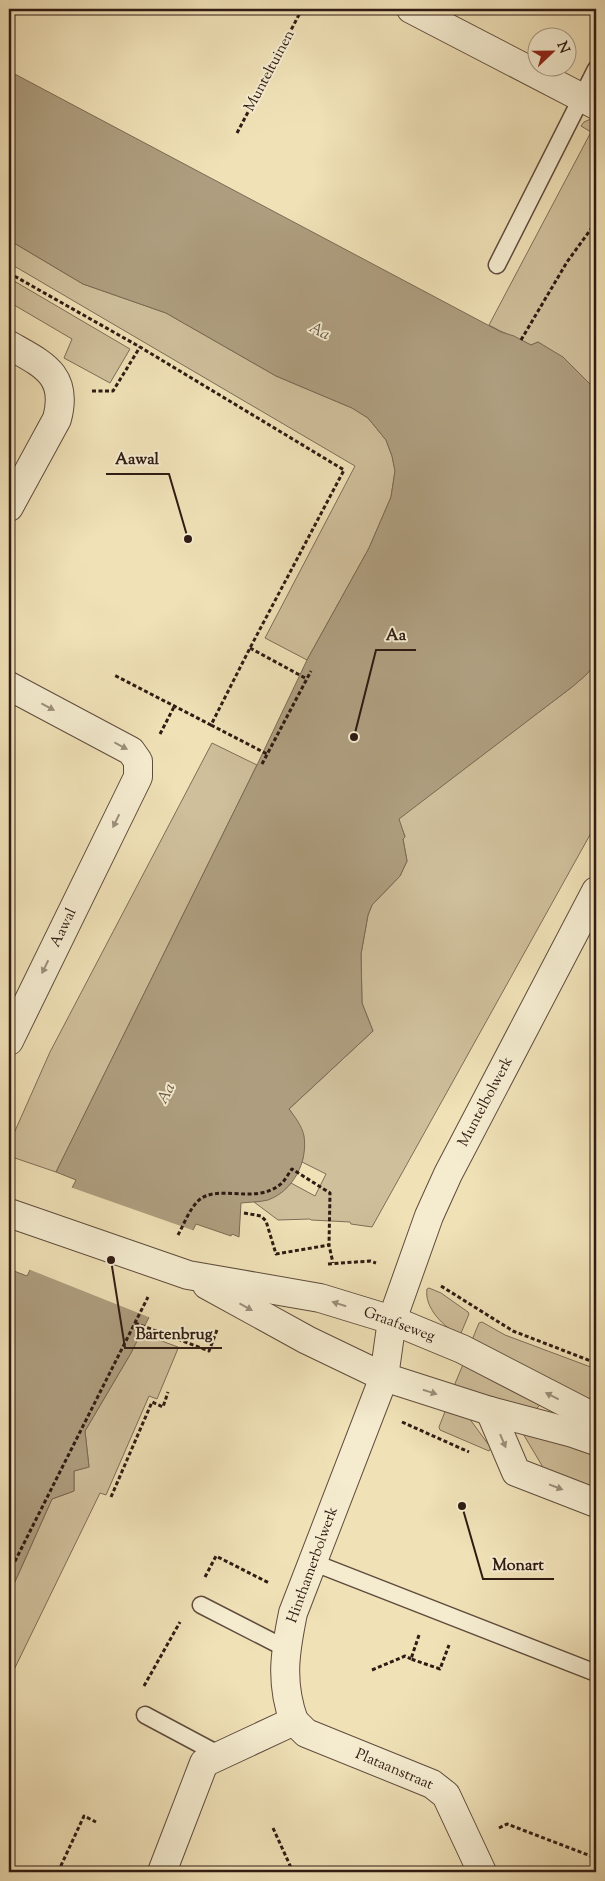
<svg xmlns="http://www.w3.org/2000/svg" width="605" height="1881" font-family="'Sorts Mill Goudy',serif">
<style>
.green{fill:#cfbf9b;stroke:#7f6d57}
.water{fill:#ae9e7f;stroke:#7b6a54}
.pier{fill:#f0e1b7}
.lines{fill:none;stroke-linecap:round;stroke-linejoin:round}
.service-casing{stroke:#5f4c3c;stroke-width:19}
.minor-casing{stroke:#5f4c3c;stroke-width:30}
.tertiary-casing{stroke:#5f4c3c;stroke-width:30}
.path{stroke:#2f1b13;stroke-width:3;stroke-dasharray:4 2.5;stroke-linecap:butt}
.service{stroke:#f5ecd0;stroke-width:16}
.minor{stroke:#f5ecd0;stroke-width:28}
.tertiary{stroke:#f5ecd0;stroke-width:28}
.oneway{fill:#9c8e7b}
.labels{text-anchor:middle;dominant-baseline:central;stroke-width:4;stroke-linejoin:round;paint-order:stroke}
.street-label{font-size:15px;fill:#2f1b13;stroke:#f5ecd0}
.water-label{font-size:16px;font-style:italic;fill:#624f3e;stroke:#f5ecd0}
.leader{fill:none;stroke:#2f1b13;stroke-width:2}
.callout-dot{fill:#2f1b13;stroke:#f5ecd0;stroke-width:2}
.callout-label{font-size:16px;text-anchor:middle;font-weight:bold;fill:#2f1b13;stroke:#f5ecd0;stroke-width:4;stroke-linejoin:round;paint-order:stroke}
</style>
<rect width="100%" height="100%" fill="#f0e1b7"/>
<filter id="stains"><feTurbulence type="fractalNoise" baseFrequency=".004" numOctaves="4"/><feColorMatrix values="0 0 0 0 .2 0 0 0 0 .09 0 0 0 0 .02 0 0 0 .5 -.17"/></filter>
<radialGradient id="worn" r=".72"><stop offset=".6" stop-color="#630" stop-opacity="0"/><stop offset="1" stop-color="#630" stop-opacity=".3"/></radialGradient>
<g class="green">
<path d="M 593,118 L 596,120 L 596,390 L 563,358 L 538,342 L 531,345 C 517,338 503,333 489,325 L 591,132 L 581,126 L 584,122 Z"/>
<polygon points="9,240 83,284 166,313 276,376 352,408 368,418 386,440 392,456 395,471 391,497 369,548 307,660 265,638 355,466 9,263"/>
<polygon points="9,278 130,349 110,383 64,358 72,339 9,302"/>
<path d="M 596,663 L 596,824 L 372,1227 L 351,1224 L 350,1222 L 311,1220 L 310,1219 L 278,1220 L 254,1202 C 266,1201 283,1193 291,1183 L 315,1196 L 326,1174 L 302,1162 C 307,1144 300,1124 289,1109 L 373,1031 L 362,1003 L 361,954 L 368,915 L 372,905 L 400,876 L 407,861 L 403,839 L 405,836 L 398,819 L 572,687 L 586,675 Z"/>
<polygon points="212,743 257,765 56,1172 9,1156 9,1153 13,1142 11,1140 50,1052"/>
<path d="M 429,1288 L 441,1293 L 468,1312 L 469,1314 L 461,1333 L 459,1335 C 444,1327 424,1308 427,1289 Z"/>
<polygon points="482,1322 505,1335 596,1369 596,1409 472,1340 479,1323"/>
<polygon points="140,1333 178,1347 177,1351 157,1399 149,1396 106,1495 100,1493 9,1680 9,1595 52,1499 74,1491 74,1471 89,1467 85,1431 131,1353"/>
<polygon points="464,1362 538,1401 540,1405 535,1410 454,1386"/>
<polygon points="446,1409 469,1418 491,1448 489,1451 440,1430 439,1427"/>
<polygon points="522,1432 596,1450 596,1483 582,1489 544,1469"/>
</g>
<path class="water" d="M 9,71 L 501,332 L 514,336 L 531,345 L 538,342 L 563,357 L 596,390 L 596,663 L 586,675 L 572,687 L 399,819 L 405,837 L 403,839 L 407,861 L 400,876 L 372,905 L 368,915 L 361,954 L 362,1003 L 373,1031 L 289,1109 C 295,1117 302,1126 304,1136 C 308,1162 293,1191 268,1200 C 260,1202 250,1202 241,1203 L 239,1237 L 232,1234 L 231,1236 L 196,1224 L 131,1353 L 85,1431 L 89,1467 L 74,1471 L 74,1491 L 52,1499 L 9,1595 L 9,1283 L 14,1271 L 27,1276 L 76,1180 L 56,1172 L 257,765 L 307,660 L 369,548 L 391,497 L 395,471 L 392,456 L 386,440 L 368,418 L 352,408 L 276,376 L 166,313 L 83,284 L 9,240 Z"/>
<polygon class="pier" points="70,1187 195,1231 151,1318 28,1269"/>
<g class="lines">
<defs>
<g id="service">
<polyline points="497,265 596,69"/>
<polyline points="312,1562 596,1673"/>
<polyline points="201,1605 285,1648"/>
<polyline points="145,1715 220,1755"/>
</g>
<g id="minor">
<polyline points="411,9 596,105"/>
<path d="M 9,345 C 42,364 69,374 57,419 L 9,507"/>
<polyline points="9,686 131,751 138,761 138,777 9,1041"/>
<polyline points="490,1411 516,1472 596,1503"/>
<polyline points="294,1721 306,1733 432,1784 446,1795 482,1872"/>
<path d="M 162,1872 L 204,1763 L 294,1721 C 280,1682 285,1652 293,1613 L 384,1377 L 392,1320 L 429,1216 L 448,1174 L 596,891"/>
</g>
<g id="tertiary">
<polyline points="9,1213 188,1275 320,1298 392,1320 462,1349 582,1411 596,1417"/>
<polyline points="207,1285 307,1340 384,1377 490,1411 573,1433 596,1441"/>
</g>
</defs>
<use href="#service" class="service-casing"/>
<use href="#minor" class="minor-casing"/>
<use href="#tertiary" class="tertiary-casing"/>
<g class="path">
<polyline points="237,133 302,9"/>
<polyline points="9,273 140,347 344,470 250,648 211,725 114,675"/>
<polyline points="521,340 567,262 596,222"/>
<polyline points="92,391 113,391 140,347"/>
<polyline points="250,648 307,679"/>
<polyline points="211,725 267,754"/>
<polyline points="160,734 175,705"/>
<polyline points="262,764 311,671"/>
<polyline points="244,1213 261,1216 266,1221 276,1254 329,1245 333,1263"/>
<path d="M 178,1235 C 184,1224 189,1210 198,1201 C 218,1182 257,1207 283,1182 C 286,1178 289,1173 292,1169 L 330,1193 L 329,1245"/>
<polyline points="328,1264 370,1261 376,1263"/>
<polyline points="441,1286 513,1331 596,1363"/>
<polyline points="135,1323 209,1351 217,1330"/>
<polyline points="402,1422 469,1452"/>
<polyline points="111,1497 152,1402 163,1407 168,1392"/>
<polyline points="9,1573 148,1297"/>
<polyline points="205,1577 216,1556 269,1583"/>
<polyline points="419,1635 411,1659 440,1669 449,1645"/>
<polyline points="372,1670 405,1656 411,1659"/>
<polyline points="144,1686 180,1622"/>
<polyline points="273,1828 293,1872"/>
<polyline points="499,1828 507,1824 596,1858"/>
<polyline points="58,1872 84,1816 96,1822"/>
</g>
<use href="#service" class="service"/>
<use href="#minor" class="minor"/>
<use href="#tertiary" class="tertiary"/>
</g>
<defs><path id="oneway-solid" d="M-6-.8H1V-3.2L6.5 0L1 3.2V.8H-6Z" transform="scale(1.25)"/></defs>
<g class="oneway">
<use href="#oneway-solid" transform="translate(48 707) rotate(28)"/>
<use href="#oneway-solid" transform="translate(121 746) rotate(28)"/>
<use href="#oneway-solid" transform="translate(116 821) rotate(116)"/>
<use href="#oneway-solid" transform="translate(45 967) rotate(116)"/>
<use href="#oneway-solid" transform="translate(339 1304) rotate(-163)"/>
<use href="#oneway-solid" transform="translate(246 1307) rotate(29)"/>
<use href="#oneway-solid" transform="translate(430 1392) rotate(18)"/>
<use href="#oneway-solid" transform="translate(552 1396) rotate(-153)"/>
<use href="#oneway-solid" transform="translate(503 1441) rotate(67)"/>
<use href="#oneway-solid" transform="translate(556 1487) rotate(21)"/>
</g>
<g class="labels">
<g class="street-label">
<text transform="translate(270 71) rotate(-62)">Munteltuinen</text>
<text transform="translate(64 928) rotate(-64)">Aawal</text>
<text transform="translate(486 1102) rotate(-62)">Muntelbolwerk</text>
<text transform="translate(399 1325) rotate(20)">Graafseweg</text>
<text transform="translate(313 1565) rotate(-70)">Hinthamerbolwerk</text>
<text transform="translate(394 1770) rotate(23)">Plataanstraat</text>
</g>
<g class="water-label">
<text transform="translate(319 332) rotate(28)">Aa</text>
<text transform="translate(167 1094) rotate(-62)">Aa</text>
</g>
</g>
<path class="leader" d="M188 539L169 474H106M354 737L376 650H416M111 1260L125 1348H222M462 1506L483 1579H554"/>
<g class="callout-dot">
<circle cx="188" cy="539" r="5"/>
<circle cx="354" cy="737" r="5"/>
<circle cx="111" cy="1260" r="5"/>
<circle cx="462" cy="1506" r="5"/>
</g>
<g class="callout-label">
<text x="137" y="464">Aawal</text>
<text x="396" y="640">Aa</text>
<text x="174" y="1339">Bartenbrug</text>
<text x="518" y="1570">Monart</text>
</g>
<rect width="605" height="1881" fill="none" stroke="#f0e1b7" stroke-width="30"/>
<rect x="10" y="10" width="585" height="1861" fill="none" stroke="#2f1b13" stroke-width="2.5"/>
<rect x="15" y="15" width="575" height="1851" fill="none" stroke="#2f1b13"/>
<g transform="translate(552 52) rotate(68)"><circle r="24" fill="#f5ecd0" stroke="#a69884"/>
<path d="M0-4L9 19L0 12L-9 19Z" fill="#8f2418"/>
<text y="-8" font-size="14" font-weight="bold" text-anchor="middle" fill="#2f1b13">N</text>
</g>
<rect width="100%" height="100%" filter="url(#stains)"/>
<rect width="100%" height="100%" fill="url(#worn)"/>
</svg>
